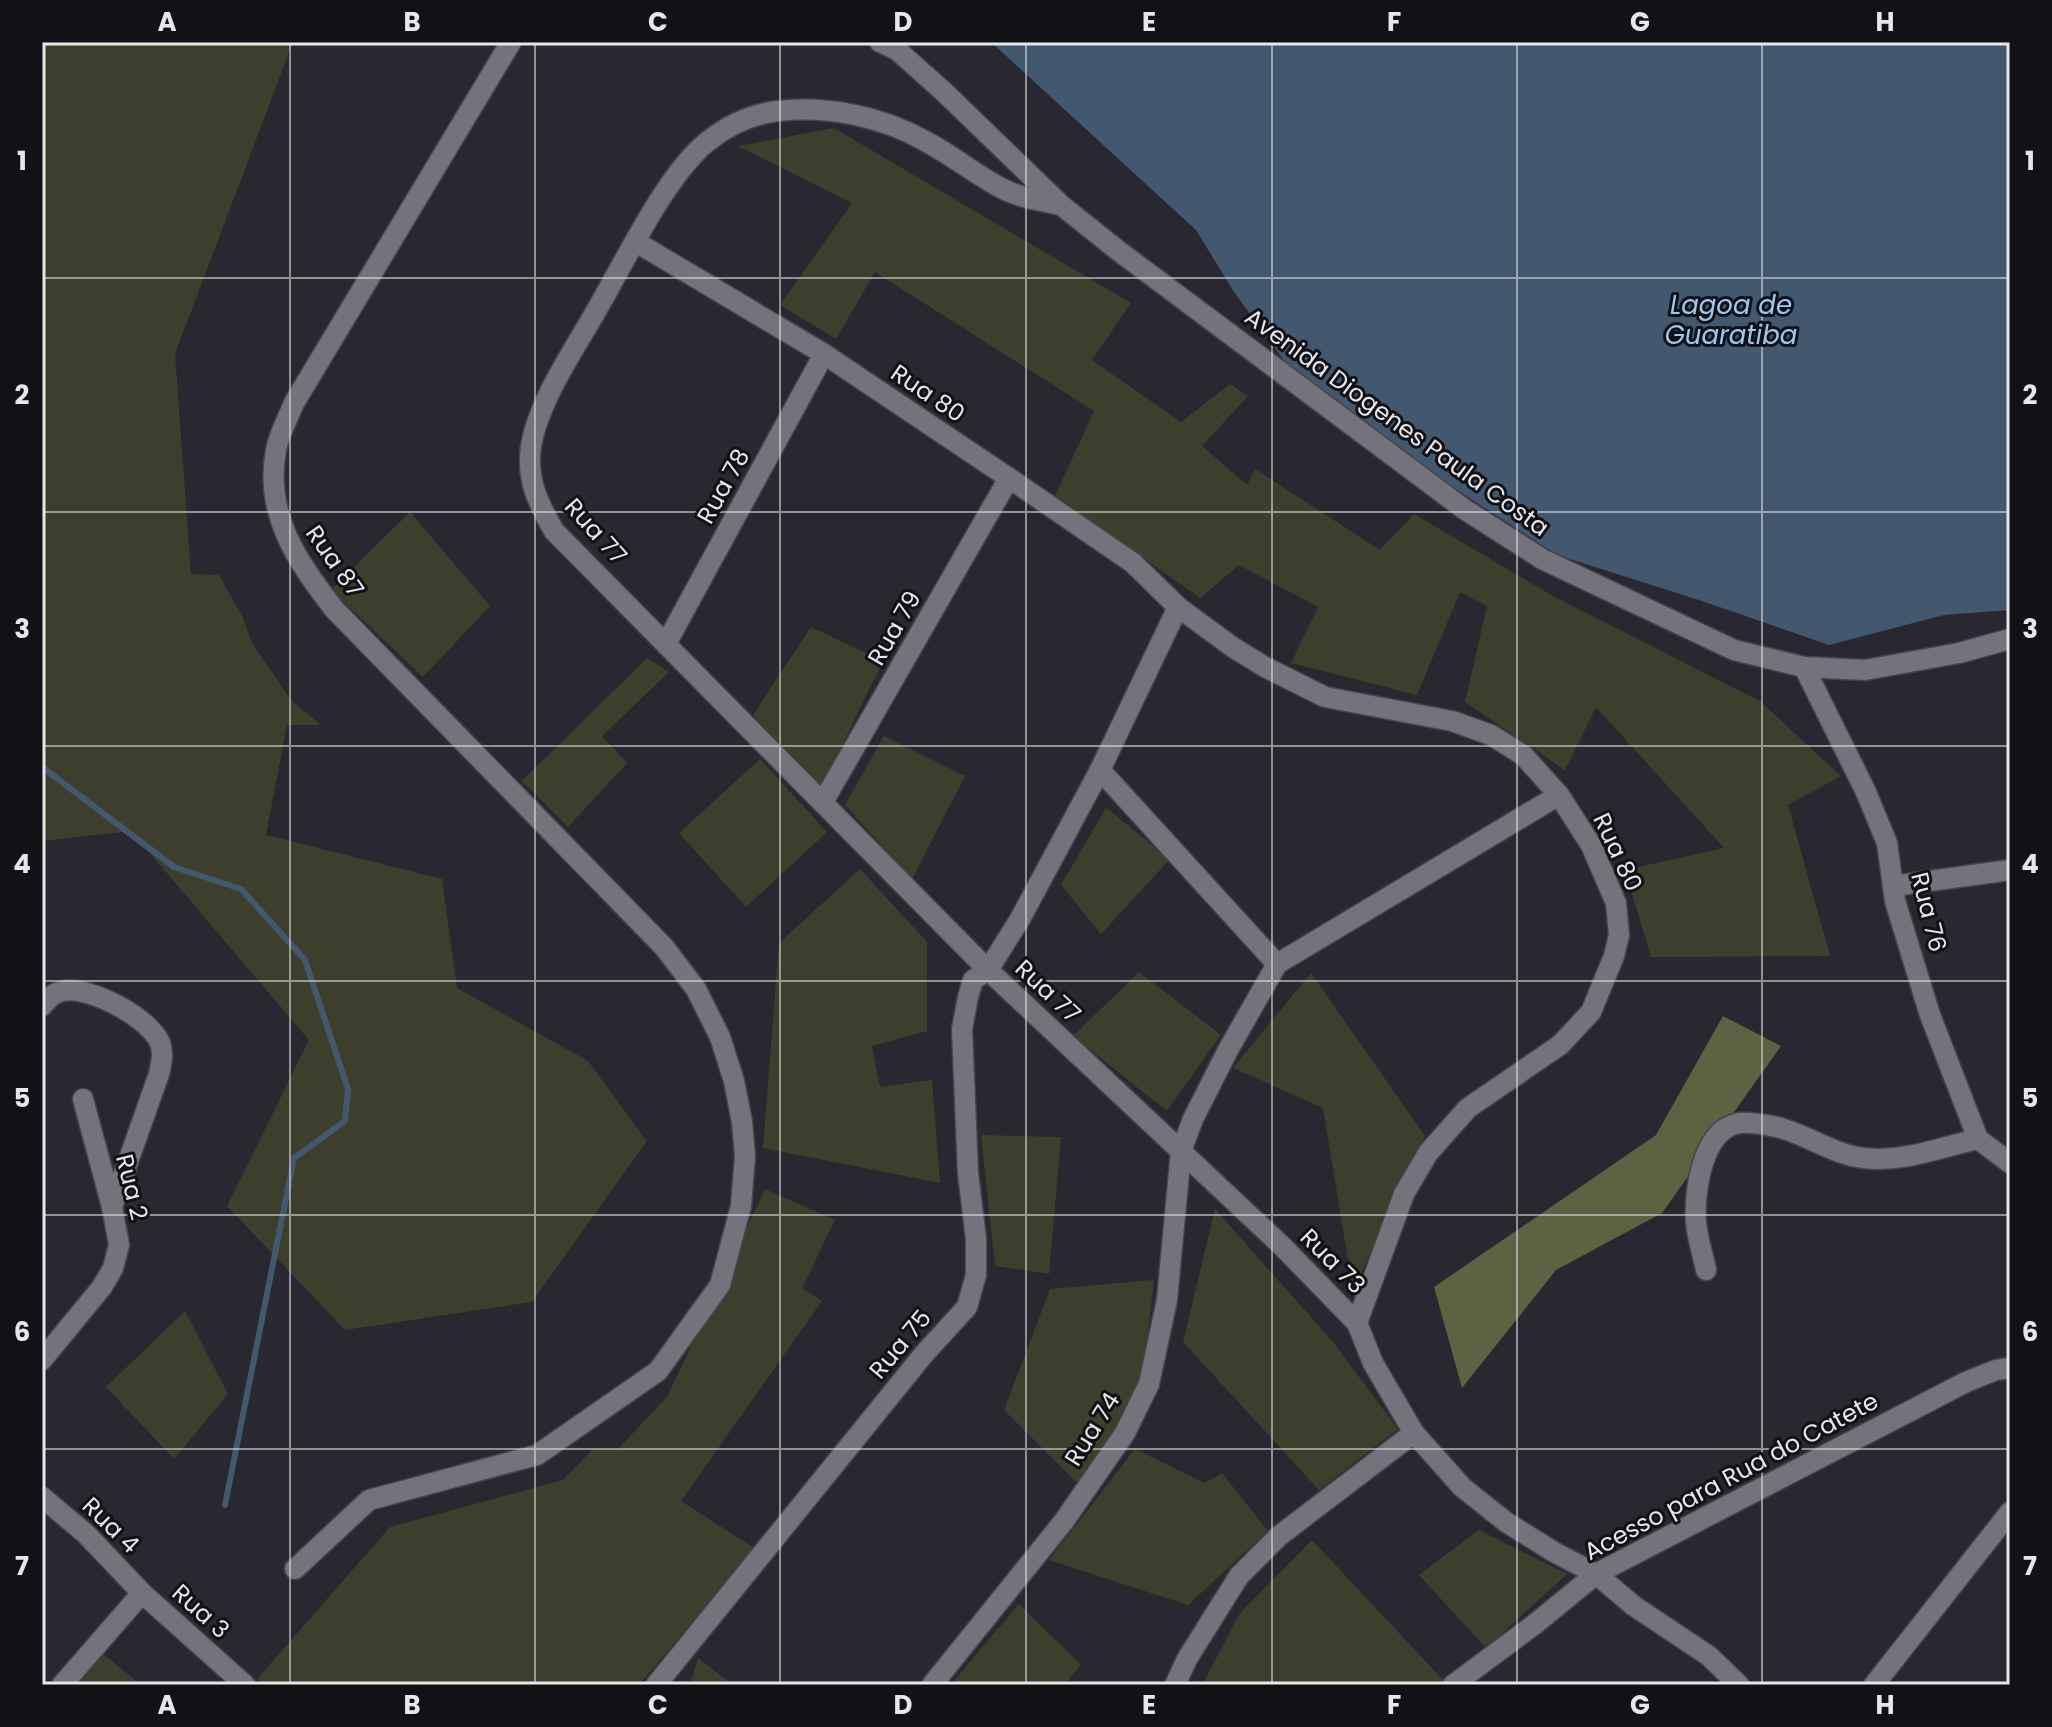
<svg xmlns="http://www.w3.org/2000/svg" width="2052" height="1727" font-family="Poppins,sans-serif">
<style>
.green{fill:#3d3e2b}
.forest{fill:#5e6142}
.water{fill:#42586f}
.lines{fill:none;stroke-linecap:round;stroke-linejoin:round}
.stream{stroke:#42586f;stroke-width:6}
.minor-casing{stroke:#45434b;stroke-width:23}
.minor{stroke:#74737c;stroke-width:20}
.grid{fill:none;stroke:#e6e6eb;stroke-width:2;stroke-opacity:0.55}
.labels{text-anchor:middle;dominant-baseline:central;stroke-width:6;stroke-linejoin:round;paint-order:stroke}
.street-label{font-size:24px;fill:#e6e6eb;stroke:#121115}
.water-label{font-size:26px;font-style:italic;fill:#9ec8f4;stroke:#121115}
.neatline{fill:none;stroke:#e6e6eb;stroke-width:3}
.grid-label{font-size:26px;text-anchor:middle;font-weight:bold;fill:#e6e6eb}
</style>
<rect width="100%" height="100%" fill="#292830"/>
<g class="green">
<polygon points="42,42 293,42 175,354 191,574 219,575 243,618 252,643 291,700 321,725 287,725 266,835 442,879 457,988 588,1061 647,1141 532,1302 345,1330 227,1206 309,1040 131,831 42,841"/>
<polygon points="834,128 1131,303 1092,360 1181,422 1230,384 1248,396 1202,446 1247,485 1255,469 1380,550 1414,514 1553,596 1760,701 1841,776 1788,805 1830,956 1651,957 1625,870 1724,848 1596,707 1565,770 1465,702 1487,606 1460,592 1417,695 1291,663 1318,607 1239,565 1200,598 1055,496 1094,411 875,272 836,339 780,305 852,203 738,146"/>
<polygon points="410,512 490,606 423,677 331,590"/>
<polygon points="811,627 883,661 821,789 753,715"/>
<polygon points="647,658 669,672 602,736 627,763 568,827 522,781"/>
<polygon points="884,736 965,776 912,879 845,805"/>
<polygon points="760,759 827,832 746,907 679,833"/>
<polygon points="1106,808 1170,859 1101,934 1061,885"/>
<polygon points="860,869 927,942 927,1031 872,1046 880,1087 932,1080 940,1183 763,1148 779,943"/>
<polygon points="1139,972 1221,1035 1167,1111 1073,1036"/>
<polygon points="1311,973 1425,1136 1353,1290 1323,1108 1233,1068"/>
<polygon points="981,1135 1061,1137 1049,1274 995,1266"/>
<polygon points="765,1189 835,1220 802,1288 822,1301 681,1501 754,1548 639,1685 264,1685 257,1679 390,1527 563,1480 593,1449 618,1449 667,1397"/>
<polygon points="1215,1209 1333,1342 1398,1429 1319,1490 1183,1342"/>
<polygon points="1154,1280 1141,1394 1077,1483 1004,1410 1050,1289"/>
<polygon points="185,1311 228,1394 174,1459 106,1387"/>
<polygon points="1135,1449 1205,1483 1222,1473 1268,1531 1188,1605 1049,1560"/>
<polygon points="1479,1530 1567,1574 1486,1648 1419,1575"/>
<polygon points="1312,1540 1445,1682 1442,1685 1202,1685 1240,1613"/>
<polygon points="1019,1604 1081,1665 1064,1685 950,1685"/>
<polygon points="101,1652 141,1685 73,1685"/>
<polygon points="698,1658 733,1685 690,1685"/>
</g>
<polygon class="forest" points="1723,1016 1781,1046 1662,1213 1556,1270 1462,1388 1434,1287 1656,1135"/>
<polygon class="water" points="991,42 2010,42 2010,610 1944,615 1829,645 1702,601 1557,555 1359,426 1286,363 1234,292 1196,230"/>
<g class="lines">
<polyline class="stream" points="42,767 174,867 241,889 305,960 348,1089 345,1121 294,1158 225,1505"/>
<defs>
<g id="minor">
<polyline points="880,42 897,50 943,91 1061,205 1120,252 1464,509 1542,559 1734,650 1804,667 1865,670 1959,653 2010,639"/>
<path d="M 1061,205 C 1041,201 1021,198 1003,189 C 976,175 952,155 925,141 C 883,117 827,105 778,111 C 752,114 728,125 707,142 C 667,174 626,259 600,304 C 577,346 539,398 531,446 C 526,479 538,503 554,531 L 988,970 L 1282,1246 L 1357,1323 L 1373,1363 L 1414,1433 L 1462,1487 L 1506,1522 L 1554,1552 L 1596,1574 L 1634,1606 L 1709,1656 L 1739,1685"/>
<polyline points="636,242 824,354 1009,478 1133,563 1178,607 1234,648 1265,667 1325,697 1452,721 1491,735 1523,755 1559,795 1591,845 1616,903 1619,935 1614,956 1591,1012 1576,1028 1560,1045 1468,1108 1428,1153 1404,1194 1357,1323"/>
<polyline points="667,642 824,354"/>
<polyline points="1804,667 1866,792 1887,843 1895,901 1930,1015 1978,1139 2010,1163"/>
<polyline points="1100,770 1277,964"/>
<polyline points="823,802 1009,478"/>
<polyline points="1893,886 2010,870"/>
<path d="M 42,1006 C 48,999 53,993 62,991 C 89,985 150,1018 160,1043 C 164,1054 161,1064 159,1074 L 112,1207"/>
<path d="M 1706,1270 C 1703,1254 1697,1238 1696,1222 C 1694,1192 1702,1128 1740,1123 C 1752,1122 1766,1125 1777,1127 C 1806,1134 1834,1155 1864,1158 C 1902,1163 1941,1147 1978,1139"/>
<polyline points="42,1360 102,1287 113,1268 119,1245 112,1207 83,1099"/>
<polyline points="42,1497 86,1534 142,1593"/>
<path d="M 295,1569 L 369,1500 L 537,1455 L 658,1371 L 720,1285 L 741,1206 L 745,1156 L 742,1122 L 734,1081 L 720,1037 L 696,989 L 664,947 L 334,609 C 297,561 264,514 276,450 C 279,434 288,418 294,403 L 511,42"/>
<polyline points="62,1685 142,1593 245,1685"/>
<polyline points="656,1685 924,1354 967,1307 976,1275 976,1239 968,1173 962,1029 968,997 973,980 988,970 1020,919 1100,770 1178,607"/>
<polyline points="932,1685 1064,1521 1125,1433 1149,1384 1167,1300 1181,1151 1193,1119 1228,1050 1277,964 1559,795"/>
<polyline points="1175,1685 1187,1659 1239,1576 1279,1536 1414,1433"/>
<polyline points="1453,1685 1535,1624 1596,1574 1966,1382 1996,1370 2010,1368"/>
<polyline points="1874,1685 2010,1512"/>
</g>
</defs>
<use href="#minor" class="minor-casing"/>
<use href="#minor" class="minor"/>
</g>
<path class="grid" d="M 290,42 L 290,1685M 535,42 L 535,1685M 780,42 L 780,1685M 1026,42 L 1026,1685M 1272,42 L 1272,1685M 1517,42 L 1517,1685M 1762,42 L 1762,1685M 42,278 L 2010,278M 42,512 L 2010,512M 42,746 L 2010,746M 42,981 L 2010,981M 42,1215 L 2010,1215M 42,1449 L 2010,1449"/>
<g class="labels">
<g class="street-label">
<text transform="translate(928 393) rotate(34)">Rua 80</text>
<text transform="translate(1397 422) rotate(36)">Avenida Diogenes Paula Costa</text>
<text transform="translate(723 486) rotate(-61)">Rua 78</text>
<text transform="translate(596 531) rotate(48)">Rua 77</text>
<text transform="translate(335 561) rotate(55)">Rua 87</text>
<text transform="translate(894 628) rotate(-60)">Rua 79</text>
<text transform="translate(1618 852) rotate(65)">Rua 80</text>
<text transform="translate(1929 912) rotate(76)">Rua 76</text>
<text transform="translate(1048 991) rotate(43)">Rua 77</text>
<text transform="translate(132 1187) rotate(76)">Rua 2</text>
<text transform="translate(1333 1261) rotate(45)">Rua 73</text>
<text transform="translate(900 1344) rotate(-50)">Rua 75</text>
<text transform="translate(1092 1429) rotate(-58)">Rua 74</text>
<text transform="translate(1731 1476) rotate(-28)">Acesso para Rua do Catete</text>
<text transform="translate(111 1525) rotate(44)">Rua 4</text>
<text transform="translate(201 1611) rotate(42)">Rua 3</text>
</g>
<g class="water-label">
<text x="1731" y="305">Lagoa de<tspan x="1731" dy="30">Guaratiba</tspan></text>
</g>
</g>
<rect width="2052" height="1727" fill="none" stroke="#121115" stroke-width="88"/>
<rect x="44" y="44" width="1964" height="1639" class="neatline"/>
<g class="grid-label">
<text x="167" y="31">A</text>
<text x="412" y="31">B</text>
<text x="658" y="31">C</text>
<text x="903" y="31">D</text>
<text x="1149" y="31">E</text>
<text x="1394" y="31">F</text>
<text x="1640" y="31">G</text>
<text x="1885" y="31">H</text>
<text x="22" y="170">1</text>
<text x="2030" y="170">1</text>
<text x="22" y="404">2</text>
<text x="2030" y="404">2</text>
<text x="22" y="638">3</text>
<text x="2030" y="638">3</text>
<text x="22" y="873">4</text>
<text x="2030" y="873">4</text>
<text x="22" y="1107">5</text>
<text x="2030" y="1107">5</text>
<text x="22" y="1341">6</text>
<text x="2030" y="1341">6</text>
<text x="22" y="1575">7</text>
<text x="2030" y="1575">7</text>
<text x="167" y="1714">A</text>
<text x="412" y="1714">B</text>
<text x="658" y="1714">C</text>
<text x="903" y="1714">D</text>
<text x="1149" y="1714">E</text>
<text x="1394" y="1714">F</text>
<text x="1640" y="1714">G</text>
<text x="1885" y="1714">H</text>
</g>
</svg>
